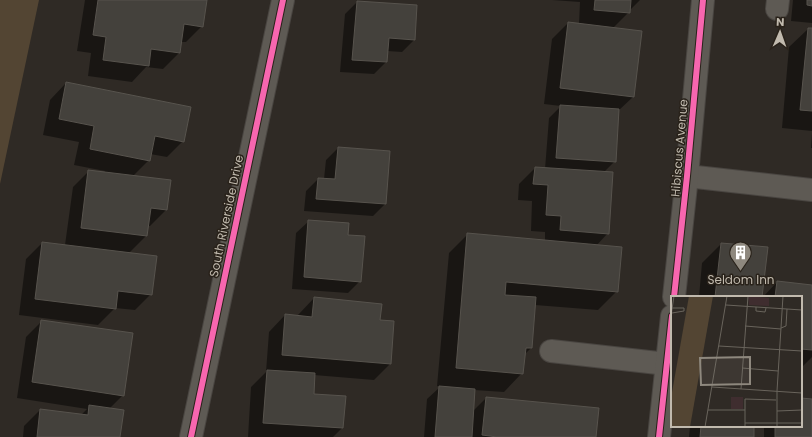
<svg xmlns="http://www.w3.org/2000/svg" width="812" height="437" font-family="Poppins,sans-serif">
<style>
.water{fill:#534533}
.shadow{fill:#0007}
.building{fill:#44413c;stroke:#57534d}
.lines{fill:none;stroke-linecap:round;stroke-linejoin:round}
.minor-casing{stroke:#494541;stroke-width:24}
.minor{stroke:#5e5a54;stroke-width:22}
.cycleway-casing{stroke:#29221a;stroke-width:8}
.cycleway{stroke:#f766af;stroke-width:6}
.labels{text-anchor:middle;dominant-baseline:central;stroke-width:3;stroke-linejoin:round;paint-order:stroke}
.street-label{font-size:12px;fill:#c1baae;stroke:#29221a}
.poi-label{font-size:12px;fill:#c1baae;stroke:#29221a}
.inset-road{fill:none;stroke:#69645c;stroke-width:1}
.view{fill:#8e887e;fill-opacity:0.15;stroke:#8e887e;stroke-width:2}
.inset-edge{fill:none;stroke:#c1baae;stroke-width:2}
</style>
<rect width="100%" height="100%" fill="#2f2a25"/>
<polygon class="water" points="0,0 39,0 0,184"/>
<g class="shadow">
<polygon points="85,0 206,0 202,26 186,42 180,42 179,53 163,69 146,67 132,82 88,76 91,53 77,51"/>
<polygon points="552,0 640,0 631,9 629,9 629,12 612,29 633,97 618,111 615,161 603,173 608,233 596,246 617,291 598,310 535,305 531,348 524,355 522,373 504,392 474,390 472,412 486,398 595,437 424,437 427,399 440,387 437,386 449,253 468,234 545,241 545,232 531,231 532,201 518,200 519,184 535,168 545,169 549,118 561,106 544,104 552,39 568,23 579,24 580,2"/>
<polygon points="793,0 812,0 812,23 791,21"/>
<polygon points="357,2 414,40 402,52 387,51 386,62 374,74 340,72 345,14"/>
<polygon points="808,29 812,29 812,131 782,128 789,47"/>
<polygon points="66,83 183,141 167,157 150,154 149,160 133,176 166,210 150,226 148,226 146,236 129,253 151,294 135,310 115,308 98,325 19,315 26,259 42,243 65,245 73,187 89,171 104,173 105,171 74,165 79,142 43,135 50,100"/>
<polygon points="812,133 812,148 811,148"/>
<polygon points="338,148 389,152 385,204 373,216 304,211 306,191 318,179 324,179 326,160"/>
<polygon points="309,221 347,236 360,281 348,293 292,289 296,233"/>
<polygon points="721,244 761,297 699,297 702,263"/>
<polygon points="777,282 812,286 812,357 801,368 801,297 763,297"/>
<polygon points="314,298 379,321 390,364 374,380 314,375 313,395 342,428 333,437 248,437 251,387 266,372 269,332 285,315 298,316 298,315"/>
<polygon points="42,321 123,395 109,409 119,437 23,437 24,426 40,410 81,415 87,409 17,398 26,337"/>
<polygon points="801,399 812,400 812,437 764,437 764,426 801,426"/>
<polygon points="690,426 753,426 753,437 689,437"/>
</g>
<g class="building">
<polygon points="98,0 207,0 203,27 184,24 180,53 151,49 149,66 103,60 106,37 93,35"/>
<polygon points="595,0 631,0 630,13 594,10"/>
<polygon points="807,0 812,0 812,6 807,5"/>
<polygon points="357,1 417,5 415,40 389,38 387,62 352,60"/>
<polygon points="568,22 642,31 634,97 560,88"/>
<polygon points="808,28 812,28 812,111 800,110"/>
<polygon points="66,82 191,107 184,142 155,136 150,161 90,149 94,126 59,119"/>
<polygon points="560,105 619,109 616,162 556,158"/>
<polygon points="338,147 390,151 386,204 316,199 318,178 335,179"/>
<polygon points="535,167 613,172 609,234 560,230 561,216 546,215 548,185 533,184"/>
<polygon points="88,170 171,180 167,210 151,208 147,236 81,228"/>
<polygon points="308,220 349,223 348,235 365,236 361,282 304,277"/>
<polygon points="467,233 622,247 618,292 506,282 505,295 536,297 532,348 526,348 523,374 456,368"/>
<polygon points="42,242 157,256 152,295 118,291 116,309 35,299"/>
<polygon points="721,243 768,247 762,297 715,297"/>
<polygon points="777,281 812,285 812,350 801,349 801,297 775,297"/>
<polygon points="314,297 382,304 380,320 394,321 391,364 282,355 285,314 312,317"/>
<polygon points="41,320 133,333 124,396 32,382"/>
<polygon points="267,370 315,373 314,394 346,396 343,428 263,423"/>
<polygon points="439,386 475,389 472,437 435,437"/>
<polygon points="486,397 599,408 596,437 497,437 482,435"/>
<polygon points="801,398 812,399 812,437 775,437 775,426 801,426"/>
<polygon points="89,405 124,410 120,437 37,437 40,409 88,415"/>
<polygon points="701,426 754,426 754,437 700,437"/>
</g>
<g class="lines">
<defs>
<g id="minor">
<polyline points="777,9 778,0"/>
<polyline points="687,176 812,190"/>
<polyline points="674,297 687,176 703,0"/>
<polyline points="551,351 667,364"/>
<polyline points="191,437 283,0"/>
<polyline points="659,437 672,316"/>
</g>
</defs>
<use href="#minor" class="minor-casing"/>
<use href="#minor" class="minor"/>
<defs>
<g id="cycleway">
<polyline points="674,297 687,176 703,0"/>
<polyline points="191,437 283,0"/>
<polyline points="659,437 672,316"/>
</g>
</defs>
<use href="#cycleway" class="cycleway-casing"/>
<use href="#cycleway" class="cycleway"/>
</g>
<defs>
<symbol id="building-pin" viewBox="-11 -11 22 30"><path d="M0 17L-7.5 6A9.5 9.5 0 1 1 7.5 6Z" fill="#8e887e" stroke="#29221a"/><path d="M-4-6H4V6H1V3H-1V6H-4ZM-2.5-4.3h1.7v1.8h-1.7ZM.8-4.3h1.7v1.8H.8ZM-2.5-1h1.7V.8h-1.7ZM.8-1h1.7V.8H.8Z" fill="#fff"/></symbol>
</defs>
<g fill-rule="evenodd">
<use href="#building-pin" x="728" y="240" width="25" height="34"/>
</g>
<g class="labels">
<g class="street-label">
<text transform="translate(679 148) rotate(-85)">Hibiscus Avenue</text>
<text transform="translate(226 216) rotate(-78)">South Riverside Drive</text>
</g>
<g class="poi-label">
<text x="741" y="279">Seldom Inn</text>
</g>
</g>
<g transform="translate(671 296)">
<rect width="131" height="131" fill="#2f2a25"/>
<path d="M 77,0 L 98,2 L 98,10 L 78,9 ZM 60,101 L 72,101 L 72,113 L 60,113 Z" fill="#3f2d2f"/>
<path d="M 18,0 L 42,0 L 19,131 L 0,131 L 0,102 Z" fill="#534533"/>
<path class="inset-road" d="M 55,9 L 131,14M 85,11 L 85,15 L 94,16 L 95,12M 1,17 L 13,15 L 13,12 L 1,12M 0,20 L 3,0M 74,30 L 110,33M 110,32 L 115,30 L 116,13M 48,50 L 131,55M 71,72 L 107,75M 41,91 L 131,97M 70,93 L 77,0M 37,114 L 74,114M 106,115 L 131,114M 74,127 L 131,127M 34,131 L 56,0M 74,131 L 74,103 L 105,104M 106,131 L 106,95 L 112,0"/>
<path class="view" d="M 79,61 L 79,88 L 30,89 L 29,62 Z"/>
<rect width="131" height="131" class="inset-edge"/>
</g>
<g transform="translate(780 32) rotate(2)" stroke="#29221a" stroke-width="3" paint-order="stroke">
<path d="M0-3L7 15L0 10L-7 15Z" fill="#c1baae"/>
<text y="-6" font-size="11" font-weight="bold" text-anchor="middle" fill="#c1baae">N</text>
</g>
</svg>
